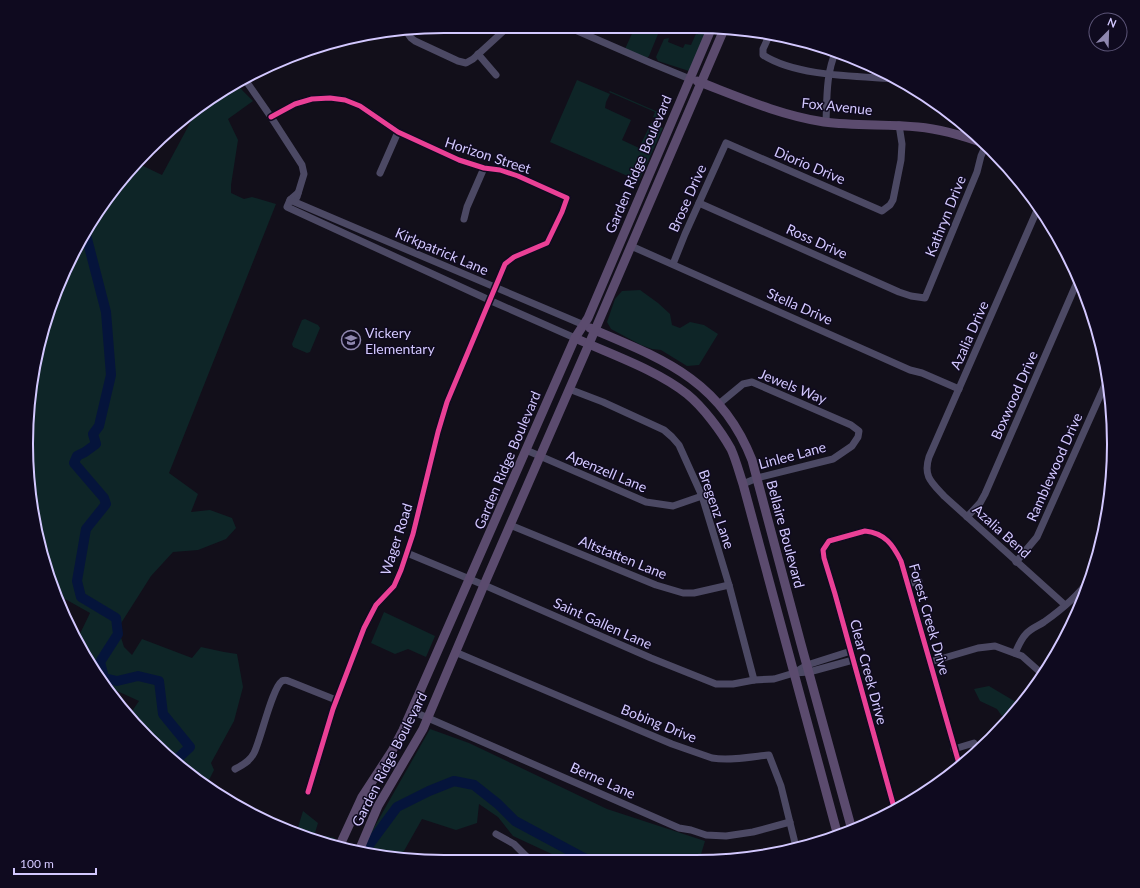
<svg xmlns="http://www.w3.org/2000/svg" width="1140" height="888" font-family="Lato,sans-serif">
<style>
.green{fill:#0e2527}
.lines{fill:none;stroke-linecap:round;stroke-linejoin:round}
.river{stroke:#05143b;stroke-width:10}
.minor{stroke:#4c4964;stroke-width:7}
.major{stroke:#5b4b6e;stroke-width:9}
.cycleway-casing{stroke:#0f0a1f;stroke-width:8}
.cycleway{stroke:#ea4096;stroke-width:5}
.labels{text-anchor:middle;dominant-baseline:central;stroke-width:3;stroke-linejoin:round;paint-order:stroke}
.street-label{font-size:14px;fill:#d3c8ff;stroke:#0f0a1f}
.poi-label{font-size:14px;fill:#d3c8ff;stroke:#0f0a1f;text-anchor:start}
.rim{fill:none;stroke:#d3c8ff;stroke-width:2}
</style>
<rect width="100%" height="100%" fill="#120f1a"/>
<g class="green">
<polygon points="635,27 662,27 660,27 657,33 658,34 649,56 647,58 625,49"/>
<polygon points="699,27 709,27 689,71 658,61 656,57 664,39 669,38 668,42 683,48 685,44 691,45"/>
<polygon points="577,80 610,94 606,102 605,108 631,120 622,140 639,148 651,123 663,128 639,181 550,142"/>
<polygon points="236,81 242,90 253,101 228,119 238,140 231,185 231,193 244,199 252,197 276,204 169,473 198,494 191,512 210,510 232,518 236,528 226,539 198,550 173,552 151,576 118,628 124,647 132,655 142,639 192,658 201,647 224,652 237,654 243,687 234,721 211,763 214,770 206,786 130,720 128,717 139,701 115,690 107,688 82,653 77,640 90,613 58,595 40,552 26,444 40,336 82,235 137,163 162,175 196,112"/>
<polygon points="610,91 658,112 660,114 661,118 658,119 653,117 655,112 609,92"/>
<polygon points="640,290 658,303 670,314 672,325 680,328 690,322 704,325 718,334 699,365 687,366 661,350 652,349 641,345 611,329 607,322 615,299 622,291"/>
<polygon points="305,319 318,325 320,328 310,352 307,353 293,347 292,344 302,320"/>
<polygon points="384,612 435,636 426,657 408,649 395,654 371,643"/>
<polygon points="989,686 1021,705 1006,722 997,709 980,701 974,689"/>
<polygon points="430,729 469,743 607,809 705,841 699,861 569,862 513,836 498,817 479,804 477,823 456,830 422,819 400,858 361,854 372,831"/>
<polygon points="303,811 318,823 314,836 326,836 335,838 332,845 296,834"/>
</g>
<g class="lines">
<g class="river">
<polyline points="85,231 106,312 111,375 99,426 93,434 96,444 85,452 77,456 74,463 104,498 106,504 86,529 77,581 81,597 116,618 118,634 100,662 104,678 117,681 138,676 159,681 163,714 190,747 176,760"/>
<polyline points="358,852 366,849 397,807 429,791 454,781 474,785 498,804 515,821 580,856 593,862"/>
</g>
<g class="minor">
<polyline points="566,26 651,63 690,79"/>
<polyline points="406,31 411,38 415,41 458,61 466,63 473,59 509,26"/>
<path d="M 769,36 L 763,49 L 763,55 C 797,77 858,76 898,79"/>
<polyline points="478,54 496,75"/>
<polyline points="244,78 271,117 302,165 304,174 297,197"/>
<polyline points="271,117 295,104 312,99 330,98 345,100 360,106 398,132 459,160 484,168 500,170 518,176 567,198 562,212 547,243 514,257 505,264 447,402 438,432 413,534 401,570 394,586 376,605 364,628 333,709 308,792"/>
<path d="M 826,122 C 827,98 826,73 836,51"/>
<polyline points="380,173 398,132"/>
<polyline points="298,193 290,200 287,207 498,304 575,338"/>
<polyline points="290,200 584,325"/>
<polyline points="699,203 899,292 911,296 925,298 977,172 981,156 986,145"/>
<path d="M 1038,208 L 929,457 C 923,476 931,482 944,496 L 1065,605"/>
<polyline points="464,219 467,207 484,168"/>
<polyline points="631,246 910,370 922,373 959,389"/>
<polyline points="673,264 685,234 726,143 882,211 890,205 893,200 901,160 902,144 899,125"/>
<polyline points="569,389 603,402 664,430 672,437 679,445 702,496 729,585 754,680"/>
<polyline points="720,403 743,384 752,382 851,425 859,431 858,437 852,446 833,459 757,478 743,484"/>
<polyline points="526,450 646,502 673,506 702,496"/>
<polyline points="967,517 980,503 985,494 1078,280"/>
<polyline points="510,525 656,585 683,593 694,593 729,585"/>
<polyline points="407,553 484,585 651,658 716,684 733,684 754,680 774,679 794,673 807,665 851,651"/>
<polyline points="1016,562 1037,537 1108,378"/>
<polyline points="908,584 919,581"/>
<path d="M 455,652 L 672,744 L 712,758 C 730,761 751,757 769,755 L 781,786 L 796,847"/>
<path d="M 1015,653 C 1018,647 1021,639 1026,634 C 1031,628 1038,626 1044,622 C 1061,610 1078,596 1090,579"/>
<polyline points="930,662 978,648 995,646 1022,656 1040,672"/>
<polyline points="794,673 809,672 853,660"/>
<polyline points="412,711 679,828 691,830 706,835 726,836 753,832 790,822"/>
<polyline points="954,749 974,743"/>
<path d="M 235,769 C 243,765 250,761 254,753 C 261,739 272,688 282,681 C 286,679 288,681 291,682 L 336,700"/>
<path d="M 895,811 L 835,594 L 824,558 L 823,550 L 829,541 L 865,531 C 885,533 893,545 901,561 L 960,767"/>
<polyline points="496,834 514,844 526,856 537,862"/>
</g>
<g class="major">
<path d="M 697,81 C 739,97 779,115 824,122 C 855,126 887,124 918,127 C 942,129 964,136 986,144"/>
<path d="M 590,328 C 663,359 721,380 752,460 L 801,644 L 852,830"/>
<path d="M 575,338 C 610,354 657,370 687,394 C 703,407 721,431 731,449 C 736,460 739,472 743,484 L 838,836"/>
<polyline points="339,847 362,797 392,751 403,730 575,338 588,318 712,27"/>
<polyline points="358,853 378,806 423,729 484,585 589,344 725,27"/>
</g>
<defs>
<g id="cycleway">
<polyline points="271,117 295,104 312,99 330,98 345,100 360,106 398,132 459,160 484,168 500,170 518,176 567,198 562,212 547,243 514,257 505,264 447,402 438,432 413,534 401,570 394,586 376,605 364,628 333,709 308,792"/>
<path d="M 895,811 L 835,594 L 824,558 L 823,550 L 829,541 L 865,531 C 885,533 893,545 901,561 L 960,767"/>
</g>
</defs>
<use href="#cycleway" class="cycleway-casing"/>
<use href="#cycleway" class="cycleway"/>
</g>
<defs>
<symbol id="school-ring" viewBox="-11 -11 22 22"><circle r="9.5" fill="#0f0a1f" stroke="#8f87af" stroke-width="1.5"/><path d="M0-5L7-2L0 1L-7-2ZM-4 1L0 2.5L4 1V4Q0 6-4 4Z" fill="#8f87af"/></symbol>
</defs>
<g fill-rule="evenodd">
<use href="#school-ring" x="340" y="329" width="22" height="22"/>
</g>
<g class="labels">
<g class="street-label">
<text transform="translate(837 106) rotate(6)">Fox Avenue</text>
<text transform="translate(488 155) rotate(18)">Horizon Street</text>
<text transform="translate(638 164) rotate(-67)">Garden Ridge Boulevard</text>
<text transform="translate(810 165) rotate(23)">Diorio Drive</text>
<text transform="translate(687 198) rotate(-66)">Brose Drive</text>
<text transform="translate(945 216) rotate(-68)">Kathryn Drive</text>
<text transform="translate(817 241) rotate(24)">Ross Drive</text>
<text transform="translate(442 251) rotate(23)">Kirkpatrick Lane</text>
<text transform="translate(800 306) rotate(24)">Stella Drive</text>
<text transform="translate(969 335) rotate(-66)">Azalia Drive</text>
<text transform="translate(793 386) rotate(22)">Jewels Way</text>
<text transform="translate(1014 395) rotate(-66)">Boxwood Drive</text>
<text transform="translate(792 455) rotate(-15)">Linlee Lane</text>
<text transform="translate(507 460) rotate(-67)">Garden Ridge Boulevard</text>
<text transform="translate(1054 467) rotate(-66)">Ramblewood Drive</text>
<text transform="translate(607 471) rotate(23)">Apenzell Lane</text>
<text transform="translate(717 509) rotate(71)">Bregenz Lane</text>
<text transform="translate(1002 531) rotate(42)">Azalia Bend</text>
<text transform="translate(786 534) rotate(75)">Bellaire Boulevard</text>
<text transform="translate(396 539) rotate(-72)">Wager Road</text>
<text transform="translate(623 557) rotate(22)">Altstatten Lane</text>
<text transform="translate(930 619) rotate(74)">Forest Creek Drive</text>
<text transform="translate(603 623) rotate(24)">Saint Gallen Lane</text>
<text transform="translate(869 672) rotate(75)">Clear Creek Drive</text>
<text transform="translate(659 723) rotate(22)">Bobing Drive</text>
<text transform="translate(389 759) rotate(-63)">Garden Ridge Boulevard</text>
<text transform="translate(603 780) rotate(24)">Berne Lane</text>
</g>
<g class="poi-label">
<text x="365" y="332">Vickery<tspan x="365" dy="16">Elementary</tspan></text>
</g>
</g>
<path d="M0 0H1140V888H0ZM444 33H696A411 411 0 0 1 1107 444V444A411 411 0 0 1 696 855H444A411 411 0 0 1 33 444V444A411 411 0 0 1 444 33Z" fill="#0f0a1f" fill-rule="evenodd"/>
<path class="rim" d="M444 33H696A411 411 0 0 1 1107 444V444A411 411 0 0 1 696 855H444A411 411 0 0 1 33 444V444A411 411 0 0 1 444 33Z"/>
<g transform="translate(1108 32) rotate(23)"><circle r="19" fill="#0f0a1f" stroke="#5d5679"/>
<path d="M0-3L7 15L0 10L-7 15Z" fill="#8f87af"/>
<text y="-6" font-size="11" font-weight="bold" text-anchor="middle" fill="#d3c8ff">N</text>
</g>
<path d="M14 868v6h82v-6" fill="none" stroke="#d3c8ff" stroke-width="2"/>
<text x="20" y="868" font-size="12" fill="#d3c8ff" stroke="#0f0a1f" stroke-width="3" paint-order="stroke">100 m</text>
</svg>
